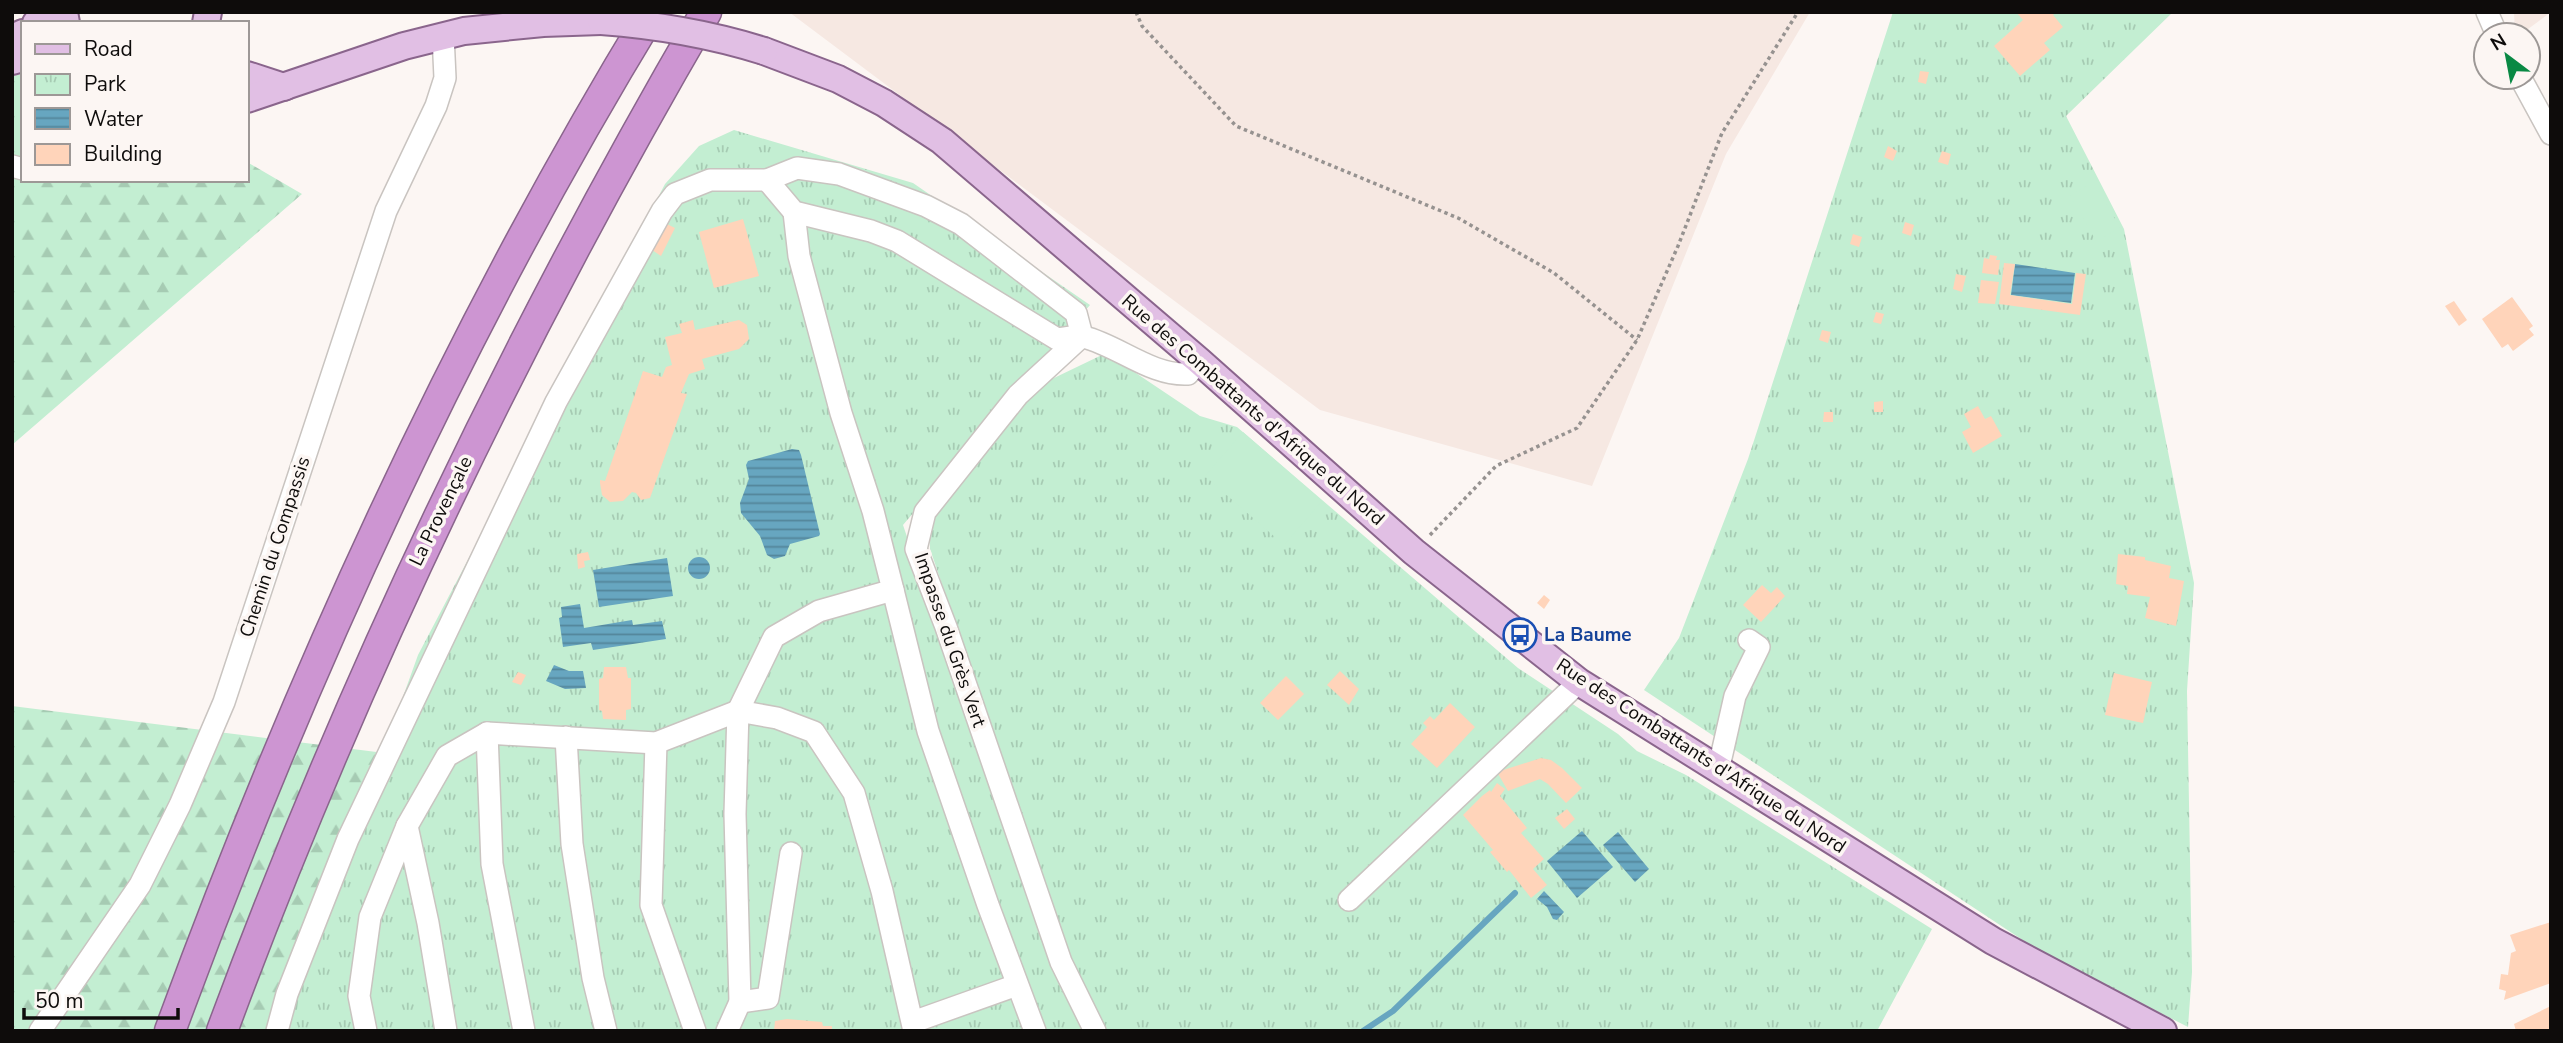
<svg xmlns="http://www.w3.org/2000/svg" width="2563" height="1043" font-family="'Nunito Sans',sans-serif">
<style>
.built{fill:#f6e8e2}
.forest{fill:url(#forest-firs)}
.park{fill:url(#park-tufts)}
.pitch{fill:#c3eed2}
.water{fill:url(#water-rules)}
.lines{fill:none;stroke-linecap:round;stroke-linejoin:round}
.stream{stroke:#67a6c0;stroke-width:6}
.building{fill:#ffd4ba}
.minor-casing{stroke:#c9c4c0;stroke-width:24}
.major-casing{stroke:#8a658c;stroke-width:30}
.highway-casing{stroke:#8a658c;stroke-width:33}
.path{stroke:#969290;stroke-width:3.5;stroke-dasharray:3.5 3.5;stroke-linecap:butt}
.minor{stroke:#fff;stroke-width:21}
.major{stroke:#e1bfe4;stroke-width:26}
.highway{stroke:#cd95d2;stroke-width:30}
.major-bridge-casing{stroke:#8a658c;stroke-width:30;stroke-linecap:butt}
.major-bridge{stroke:#e1bfe4;stroke-width:26}
.labels{text-anchor:middle;dominant-baseline:central;stroke-width:7;stroke-linejoin:round;paint-order:stroke}
.street-label{font-size:19px;fill:#0e0c0b;stroke:#fcf6f3}
.transit-label{font-size:19px;font-weight:bold;fill:#164399;stroke:#fcf6f3;text-anchor:start}
</style>
<defs>
<pattern id="forest-firs" width="22" height="20" patternUnits="userSpaceOnUse" patternTransform="scale(1.75)"><rect width="22" height="20" fill="#c3eed2"/><path d="M5 1l3.5 6h-7zM16 11l3.5 6h-7z" fill="#a6cbb3"/></pattern>
<pattern id="park-tufts" width="24" height="20" patternUnits="userSpaceOnUse" patternTransform="scale(1.75)"><rect width="24" height="20" fill="#c3eed2"/><path d="M3 7l-1-3M5 7V3M7 7l1-3M15 17l-1-3M17 17v-4M19 17l1-3" fill="none" stroke="#a6cbb3"/></pattern>
<pattern id="water-rules" width="6" height="5" patternUnits="userSpaceOnUse" patternTransform="scale(1.75)"><rect width="6" height="5" fill="#67a6c0"/><path d="M0 2.5h6" fill="none" stroke="#53869a"/></pattern>
</defs>
<rect width="100%" height="100%" fill="#fcf6f3"/>
<g class="built">
<polygon points="789,12 1810,12 1726,154 1592,486 1320,410"/>
<polygon points="2514,12 2551,12 2520,35 2515,35"/>
</g>
<g class="forest">
<polygon points="23,74 23,180 247,180 247,162 302,194 12,445 12,76"/>
<polygon points="12,706 416,757 970,1031 12,1031"/>
</g>
<g class="park">
<polygon points="1893,12 2173,12 2066,116 2124,229 2194,583 2187,691 2192,972 2188,1027 2041,952 1644,690 1679,638 1748,459"/>
<polygon points="734,130 913,183 1090,305 903,525 1053,965 1091,1031 294,1031 301,980 418,655 665,184 699,146"/>
<polygon points="1106,353 1200,416 1237,427 1518,668 1618,734 1637,751 1686,775 1932,929 1877,1031 1104,1031 1070,960 930,549 929,522 1029,390"/>
</g>
<g class="pitch">
<polygon points="2094,182 2120,228 2096,241 2070,195"/>
<polygon points="1243,432 1322,501 1284,545 1205,476"/>
</g>
<g class="water">
<polygon points="2015,264 2075,273 2071,303 2011,295"/>
<polygon points="792,449 799,450 801,455 820,534 819,536 790,544 785,556 774,559 767,555 760,536 741,513 740,503 749,479 746,465 748,461"/>
<circle cx="699" cy="568" r="11"/>
<polygon points="667,558 673,596 599,607 593,570"/>
<polygon points="580,604 584,628 632,620 633,625 662,621 666,639 593,650 591,643 563,647 559,618 562,617 561,607"/>
<polygon points="554,665 569,671 583,671 586,688 565,689 546,681"/>
<polygon points="1582,831 1613,867 1577,898 1547,861"/>
<polygon points="1618,832 1649,869 1635,882 1603,845"/>
<polygon points="1544,891 1564,912 1557,920 1553,919 1547,907 1537,899"/>
</g>
<g class="lines">
<polyline class="stream" points="1363,1031 1393,1011 1515,893"/>
</g>
<g class="building">
<polygon points="2016,12 2056,12 2053,15 2063,27 2044,43 2050,50 2020,76 1994,46 2023,20"/>
<polygon points="1920,71 1929,72 1926,84 1918,82"/>
<polygon points="1888,146 1897,151 1893,161 1884,157"/>
<polygon points="1942,151 1951,154 1948,165 1938,162"/>
<polygon points="743,219 759,276 714,288 699,232"/>
<polygon points="1905,222 1914,225 1911,236 1902,233"/>
<polygon points="667,224 675,228 661,256 652,250"/>
<polygon points="1853,234 1862,237 1859,247 1850,244"/>
<polygon points="1990,255 1997,256 1996,260 2000,260 1998,275 1982,273 1984,258 1989,259"/>
<polygon points="2004,263 2015,264 2010,295 2072,304 2076,273 2086,274 2080,315 1999,304"/>
<polygon points="1956,274 1966,276 1962,292 1953,289"/>
<polygon points="1981,280 1999,282 1995,304 1978,303"/>
<polygon points="2512,297 2533,326 2529,329 2534,335 2513,351 2508,344 2502,348 2482,319"/>
<polygon points="2454,301 2467,320 2459,326 2445,306"/>
<polygon points="1876,312 1884,314 1881,324 1873,322"/>
<polygon points="693,320 695,330 739,320 747,325 749,339 739,349 702,359 705,369 689,374 681,393 687,394 650,498 641,500 636,493 632,492 623,501 610,502 602,495 600,483 600,480 605,481 643,371 662,377 666,367 672,365 665,337 682,333 679,324"/>
<polygon points="1822,330 1831,332 1828,343 1819,340"/>
<polygon points="1883,401 1883,412 1874,412 1874,402"/>
<polygon points="1978,406 1985,419 1991,416 2002,436 1973,453 1962,432 1971,427 1964,414"/>
<polygon points="1824,412 1833,412 1833,422 1823,422"/>
<polygon points="588,552 590,560 584,561 585,567 578,569 577,554"/>
<polygon points="2118,554 2145,557 2145,560 2171,566 2169,578 2184,581 2176,626 2145,618 2150,597 2127,594 2128,586 2116,584"/>
<polygon points="1762,585 1771,593 1777,587 1785,596 1761,622 1743,605"/>
<polygon points="1544,595 1550,600 1544,609 1537,603"/>
<polygon points="604,667 626,667 628,678 631,678 631,709 626,710 626,720 603,719 602,711 599,710 599,679 603,678"/>
<polygon points="1340,671 1359,689 1349,705 1327,685"/>
<polygon points="518,672 526,675 521,685 512,682"/>
<polygon points="2114,673 2152,682 2143,723 2105,715"/>
<polygon points="1286,676 1304,694 1278,720 1260,703"/>
<polygon points="1450,703 1475,727 1437,768 1411,744 1427,727 1423,723 1430,716 1434,720"/>
<polygon points="1541,758 1551,760 1562,768 1582,788 1566,803 1548,784 1540,779 1508,791 1497,772"/>
<polygon points="1497,783 1505,789 1500,796 1527,828 1521,833 1544,859 1533,869 1547,885 1531,898 1509,870 1507,872 1490,852 1493,850 1463,815 1482,796 1490,790 1491,792"/>
<polygon points="1567,809 1575,819 1564,829 1555,818"/>
<polygon points="2551,922 2551,983 2504,1000 2506,991 2499,989 2501,974 2508,975 2511,953 2516,951 2510,935"/>
<polygon points="2551,1006 2551,1031 2516,1031 2514,1024"/>
<polygon points="787,1019 822,1022 823,1026 832,1026 832,1031 774,1031 775,1021"/>
</g>
<g class="lines">
<defs>
<g id="minor">
<polyline points="2487,12 2497,35"/>
<polyline points="2520,77 2551,134"/>
<polyline points="12,166 23,169"/>
<path d="M 767,180 L 794,212 L 871,231 L 897,241 L 1057,339 C 1065,338 1076,335 1084,337 C 1119,346 1151,376 1188,374 L 1199,361"/>
<polyline points="1082,336 1018,395 925,512 916,549 946,627 1061,962 1095,1031"/>
<polyline points="893,590 928,731 988,905 1035,1031"/>
<polyline points="566,737 572,844 593,978 606,1031"/>
<polyline points="656,743 651,905 695,1031"/>
<polyline points="1718,771 1735,696 1759,647 1749,640"/>
<polyline points="407,826 428,923 446,1031"/>
<polyline points="1349,900 1579,682"/>
<polyline points="740,1002 768,998 791,853"/>
<polyline points="913,1022 1017,985"/>
<polyline points="40,1031 140,885 180,805 224,702 386,211 436,106 445,78 443,35"/>
<polyline points="277,1031 287,994 348,839 556,402 662,211 675,194 710,180 767,180 797,168 839,174 926,206 961,224 1076,313 1082,336"/>
<polyline points="366,1031 359,996 370,917 407,826 447,756 487,733"/>
<polyline points="524,1031 492,864 487,733 656,743 738,711 777,718 814,732 854,793 882,891 914,1031"/>
<polyline points="727,1031 740,1002 735,814 738,711 774,637 819,611 893,590 873,511 841,413 799,256 794,212"/>
</g>
<g id="major">
<polyline points="64,12 66,23"/>
<polyline points="36,23 46,12"/>
<polyline points="206,23 208,12"/>
<polyline points="12,38 23,33"/>
<polyline points="764,51 838,79 884,103 942,141 1199,361 1414,552 1579,682 1993,941 2163,1031"/>
<polyline points="12,61 23,58"/>
<polyline points="247,75 284,87"/>
<polyline points="247,99 404,46 464,31 543,23 601,21"/>
</g>
<g id="highway">
<path d="M 170,1031 C 299,679 457,332 652,12"/>
<path d="M 222,1031 C 353,677 516,338 706,12"/>
</g>
</defs>
<use href="#minor" class="minor-casing"/>
<use href="#major" class="major-casing"/>
<use href="#highway" class="highway-casing"/>
<g class="path">
<polyline points="1136,12 1142,26 1236,126 1458,218 1554,273 1637,340"/>
<polyline points="1430,535 1496,466 1577,428 1637,340 1678,246 1722,133 1798,12"/>
</g>
<use href="#minor" class="minor"/>
<use href="#major" class="major"/>
<use href="#highway" class="highway"/>
<defs>
<path id="major-bridge" d="M 601,21 C 657,25 710,34 764,51"/>
</defs>
<use href="#major-bridge" class="major-bridge-casing"/>
<use href="#major-bridge" class="major-bridge"/>
</g>
<defs>
<symbol id="bus-ring" viewBox="-11 -11 22 22"><circle r="9.5" fill="#fcf6f3" stroke="#1a4fb4" stroke-width="1.5"/><path d="M-5-6H5V4H4V6H2V4H-2V6H-4V4H-5ZM-3.5-4V0h7V-4ZM-3.5 1.2v1.5H-2V1.2ZM2 1.2v1.5H3.5V1.2Z" fill="#1a4fb4"/></symbol>
</defs>
<g fill-rule="evenodd">
<use href="#bus-ring" x="1501" y="616" width="38" height="38"/>
</g>
<g class="labels">
<g class="street-label">
<text transform="translate(1253 410) rotate(41)">Rue des Combattants d'Afrique du Nord</text>
<text transform="translate(441 511) rotate(-64)">La Provençale</text>
<text transform="translate(275 547) rotate(-72)">Chemin du Compassis</text>
<text transform="translate(950 640) rotate(71)">Impasse du Grès Vert</text>
<text transform="translate(1701 756) rotate(33)">Rue des Combattants d'Afrique du Nord</text>
</g>
<g class="transit-label">
<text x="1544" y="635">La Baume</text>
</g>
</g>
<rect width="2563" height="1043" fill="none" stroke="#0e0c0b" stroke-width="28"/>
<rect x="21" y="21" width="228" height="161" fill="#fcf6f3" stroke="#9d9896" stroke-width="2"/>
<rect x="35" y="44" width="35" height="10" fill="#e1bfe4" stroke="#9d9896" stroke-width="2"/>
<text x="84" y="56" font-size="21" fill="#0e0c0b">Road</text>
<rect x="35" y="74" width="35" height="21" fill="url(#park-tufts)" stroke="#9d9896" stroke-width="2"/>
<text x="84" y="91" font-size="21" fill="#0e0c0b">Park</text>
<rect x="35" y="108" width="35" height="21" fill="url(#water-rules)" stroke="#9d9896" stroke-width="2"/>
<text x="84" y="126" font-size="21" fill="#0e0c0b">Water</text>
<rect x="35" y="144" width="35" height="21" fill="#ffd4ba" stroke="#9d9896" stroke-width="2"/>
<text x="84" y="161" font-size="21" fill="#0e0c0b">Building</text>
<g transform="translate(2507 56) rotate(328)"><circle r="33" fill="#fcf6f3" stroke="#9d9896" stroke-width="2"/>
<path d="M0-5L12 26L0 18L-12 26Z" fill="#098944"/>
<text y="-10" font-size="19" font-weight="bold" text-anchor="middle" fill="#0e0c0b">N</text>
</g>
<path d="M24 1008v10h154v-10" fill="none" stroke="#0e0c0b" stroke-width="3.5"/>
<text x="35" y="1008" font-size="21" fill="#0e0c0b" stroke="#fcf6f3" stroke-width="5" paint-order="stroke">50 m</text>
</svg>
